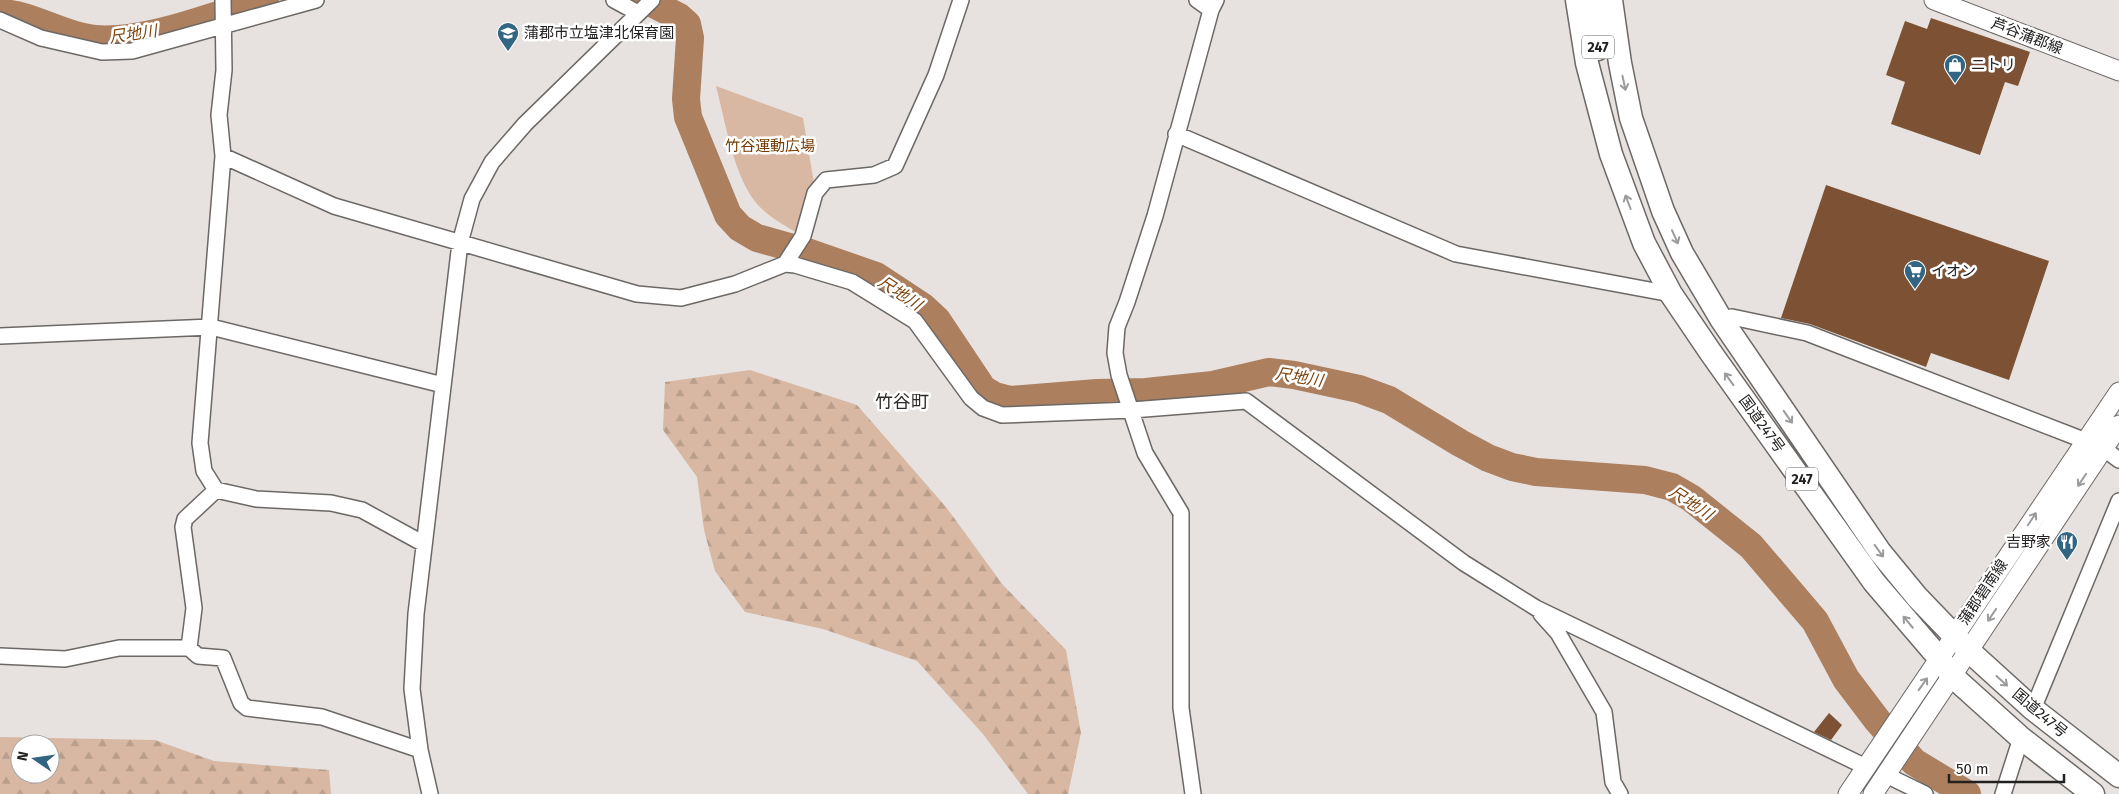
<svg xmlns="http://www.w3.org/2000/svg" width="2119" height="794" viewBox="0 0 2119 794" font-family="'Fira Sans','Noto Sans JP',sans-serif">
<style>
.forest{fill:url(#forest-firs);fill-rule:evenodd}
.green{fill:#d8b8a3}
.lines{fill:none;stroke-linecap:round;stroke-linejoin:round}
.river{stroke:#ac7f5f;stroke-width:28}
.building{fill:#7d5234}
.minor-casing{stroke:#6c6865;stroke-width:18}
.major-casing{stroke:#6c6865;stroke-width:21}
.highway-casing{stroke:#6c6865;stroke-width:25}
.minor{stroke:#fff;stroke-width:15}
.major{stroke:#fff;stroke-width:19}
.highway{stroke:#fff;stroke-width:22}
.oneway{stroke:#9c9b9b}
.labels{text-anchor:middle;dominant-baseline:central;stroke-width:5;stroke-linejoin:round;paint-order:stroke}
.shield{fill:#fff;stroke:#656463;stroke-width:1}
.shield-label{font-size:14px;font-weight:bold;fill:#232120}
.poi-label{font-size:15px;fill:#232120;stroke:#fff;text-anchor:start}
.street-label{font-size:15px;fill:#232120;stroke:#fff}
.park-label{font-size:15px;fill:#753b00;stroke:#fff}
.water-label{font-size:16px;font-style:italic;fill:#7e430d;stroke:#fff}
.quarter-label{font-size:18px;fill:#2e2a28;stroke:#fff}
</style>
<defs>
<pattern id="forest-firs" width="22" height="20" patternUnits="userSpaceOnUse" patternTransform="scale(1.25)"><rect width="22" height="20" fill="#d8b8a3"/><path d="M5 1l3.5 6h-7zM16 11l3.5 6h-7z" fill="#b99e8c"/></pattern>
</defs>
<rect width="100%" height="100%" fill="#e7e2df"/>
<path class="forest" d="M750 370 857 405 946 507 1003 585 1066 650 1081 733 1068 794H1028L983 734 917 661 823 629 745 612 715 571 704 530 697 477 663 430 665 382Z
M0 737 155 740 214 761 329 770 331 794H0ZM20 744H50V774H20Z"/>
<path class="green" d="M716 86 803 118 815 189 799 234C785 226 769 217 758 205 734 179 725 120 716 86Z"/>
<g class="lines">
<path class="river" d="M646 0 679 17 687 24 690 38 686 99 688 117 728 215 740 228 757 238 807 252 876 276 923 307 937 320 983 389 995 396 1010 400 1097 393 1146 392 1213 385 1269 372 1294 375 1359 389 1389 400 1460 443 1488 458 1512 467 1536 472 1645 480 1672 487 1691 498 1751 546 1815 621 1846 679 1877 720 1914 762 1967 794
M0 13C33 14 62 36 95 39 148 43 214 15 265 0"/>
</g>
<path class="building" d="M1931 18 2030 52 2018 86 2005 82 1980 155 1891 124 1905 82 1886 75 1905 21 1927 29Z
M1826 185 2049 261 2009 380 1931 353 1926 367 1810 324 1781 318Z
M1829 713 1842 725 1831 740 1814 732Z"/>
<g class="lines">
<g class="minor-casing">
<path id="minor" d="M223 0 224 70 219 115 223 156 200 443 204 471 216 490 256 499 331 503 362 510 424 544
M614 0 638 13
M1197 0 1211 10
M0 20 41 38 102 52 132 51 316 0
M1176 134 1456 254 1671 294
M223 156 334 206 637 294 681 298 735 284 785 264 795 265 852 282 915 321 971 398 983 408 1002 415 1132 410 1246 401 1464 563 1536 608 1866 767
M785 264 803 236 815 193 826 180 874 175 895 166 936 75 961 0
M1721 319 1732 317 1807 333 2086 441
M0 336 211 327 443 385
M2103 448 2119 460
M1541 614 1558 633 1604 712 1613 782 1620 794
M189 648 194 608 183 527 185 519 216 490
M0 656 65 659 119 648H189L198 656 223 658 241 703 247 708 322 717 420 750
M2033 709 2119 501
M1886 775 1925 794
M430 794 420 750 412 689 416 614 460 243 472 199 492 162 525 124 652 0
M1193 794 1181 708V513L1145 453 1119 375 1115 353 1117 327 1127 302 1155 216 1211 10 1216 0
M2003 794 2021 738"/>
</g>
<g class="major-casing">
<path id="major" d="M1934 0 2119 71
M1848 794 2119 392
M1873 794 2119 425"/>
</g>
<g class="highway-casing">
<path id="highway" d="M1577 0 1587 63 1611 154 1644 243 1671 294 1711 353 1874 582 1940 659 1952 676 2021 738 2093 794
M1594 0 1598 49
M1611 0 1620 63 1631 118 1663 211 1682 253 1721 319 1880 552 1917 597 1968 650 2033 709 2119 776"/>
</g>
<use href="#minor" class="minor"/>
<use href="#major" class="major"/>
<use href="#highway" class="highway"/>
</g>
<defs><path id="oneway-shaft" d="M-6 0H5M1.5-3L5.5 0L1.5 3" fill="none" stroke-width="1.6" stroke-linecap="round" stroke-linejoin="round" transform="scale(1.25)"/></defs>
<g class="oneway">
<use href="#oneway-shaft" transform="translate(1624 83) rotate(78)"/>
<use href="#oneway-shaft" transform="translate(1628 202) rotate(-111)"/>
<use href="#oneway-shaft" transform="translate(1675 237) rotate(66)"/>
<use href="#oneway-shaft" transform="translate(1729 379) rotate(-126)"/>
<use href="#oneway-shaft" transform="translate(1788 417) rotate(55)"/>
<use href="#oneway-shaft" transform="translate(2082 480) rotate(124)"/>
<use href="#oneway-shaft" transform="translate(2032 519) rotate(-56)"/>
<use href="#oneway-shaft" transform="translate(1879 551) rotate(54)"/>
<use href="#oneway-shaft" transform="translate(1992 615) rotate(124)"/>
<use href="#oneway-shaft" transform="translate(1908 622) rotate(-130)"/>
<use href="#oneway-shaft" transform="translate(2002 681) rotate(42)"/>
<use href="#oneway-shaft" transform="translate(1923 684) rotate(-55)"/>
</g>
<defs>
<g id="school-pin" transform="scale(1.125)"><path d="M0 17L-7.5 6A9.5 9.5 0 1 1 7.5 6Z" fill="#326582" stroke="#fff"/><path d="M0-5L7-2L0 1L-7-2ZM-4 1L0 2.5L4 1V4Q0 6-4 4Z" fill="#fff"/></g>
<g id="shop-pin" transform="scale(1.125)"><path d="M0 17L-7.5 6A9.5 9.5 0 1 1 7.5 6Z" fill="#326582" stroke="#fff"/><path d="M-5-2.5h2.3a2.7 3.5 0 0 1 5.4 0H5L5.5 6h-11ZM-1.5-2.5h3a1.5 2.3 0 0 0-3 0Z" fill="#fff"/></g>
<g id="supermarket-pin" transform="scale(1.125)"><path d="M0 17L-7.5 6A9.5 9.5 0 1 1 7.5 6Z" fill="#326582" stroke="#fff"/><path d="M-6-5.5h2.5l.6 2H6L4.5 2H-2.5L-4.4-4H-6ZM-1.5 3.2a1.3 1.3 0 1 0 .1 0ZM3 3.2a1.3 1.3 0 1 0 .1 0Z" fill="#fff"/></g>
<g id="restaurant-pin" transform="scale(1.125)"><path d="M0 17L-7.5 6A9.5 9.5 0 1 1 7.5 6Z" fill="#326582" stroke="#fff"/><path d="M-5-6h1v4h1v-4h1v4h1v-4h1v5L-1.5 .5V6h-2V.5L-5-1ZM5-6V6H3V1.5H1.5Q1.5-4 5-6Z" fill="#fff"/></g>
</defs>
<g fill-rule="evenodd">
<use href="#school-pin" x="508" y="33"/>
<use href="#shop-pin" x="1955" y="65"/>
<use href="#supermarket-pin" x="1915" y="271"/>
<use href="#restaurant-pin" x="2067" y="542"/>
</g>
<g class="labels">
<g class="shield">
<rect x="1582" y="35.5" width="32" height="23" rx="4"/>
<rect x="1786" y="467.5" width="32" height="23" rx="4"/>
</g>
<g class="shield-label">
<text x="1598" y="47">247</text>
<text x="1802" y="479">247</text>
</g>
<g class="poi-label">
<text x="524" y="33">蒲郡市立塩津北保育園</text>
<text x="1971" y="65">ニトリ</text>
<text x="1931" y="271">イオン</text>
<text x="2051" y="542" text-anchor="end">吉野家</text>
</g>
<g class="street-label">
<text transform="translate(2027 36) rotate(21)">芦谷蒲郡線</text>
<text transform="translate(1762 424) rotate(54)">国道247号</text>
<text transform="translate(1983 592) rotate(-56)">蒲郡碧南線</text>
<text transform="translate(2040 713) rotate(40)">国道247号</text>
</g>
<g class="park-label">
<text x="770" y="146">竹谷運動広場</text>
</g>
<g class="water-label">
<text transform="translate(133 34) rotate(-8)">尺地川</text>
<text transform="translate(900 293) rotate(33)">尺地川</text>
<text transform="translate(1299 377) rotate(9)">尺地川</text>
<text transform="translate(1691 503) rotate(33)">尺地川</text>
</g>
<g class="quarter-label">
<text x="902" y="402">竹谷町</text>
</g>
</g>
<g transform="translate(35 759) rotate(283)"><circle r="24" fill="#ffffff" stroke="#a7a6a6"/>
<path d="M0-4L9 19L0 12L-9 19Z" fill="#326582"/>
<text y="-8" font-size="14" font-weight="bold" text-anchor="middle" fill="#232120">N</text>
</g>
<path d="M1949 774v8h115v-8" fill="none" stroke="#232120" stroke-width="2.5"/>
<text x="1956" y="774" font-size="15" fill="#232120" stroke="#ffffff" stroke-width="4" paint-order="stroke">50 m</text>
</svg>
